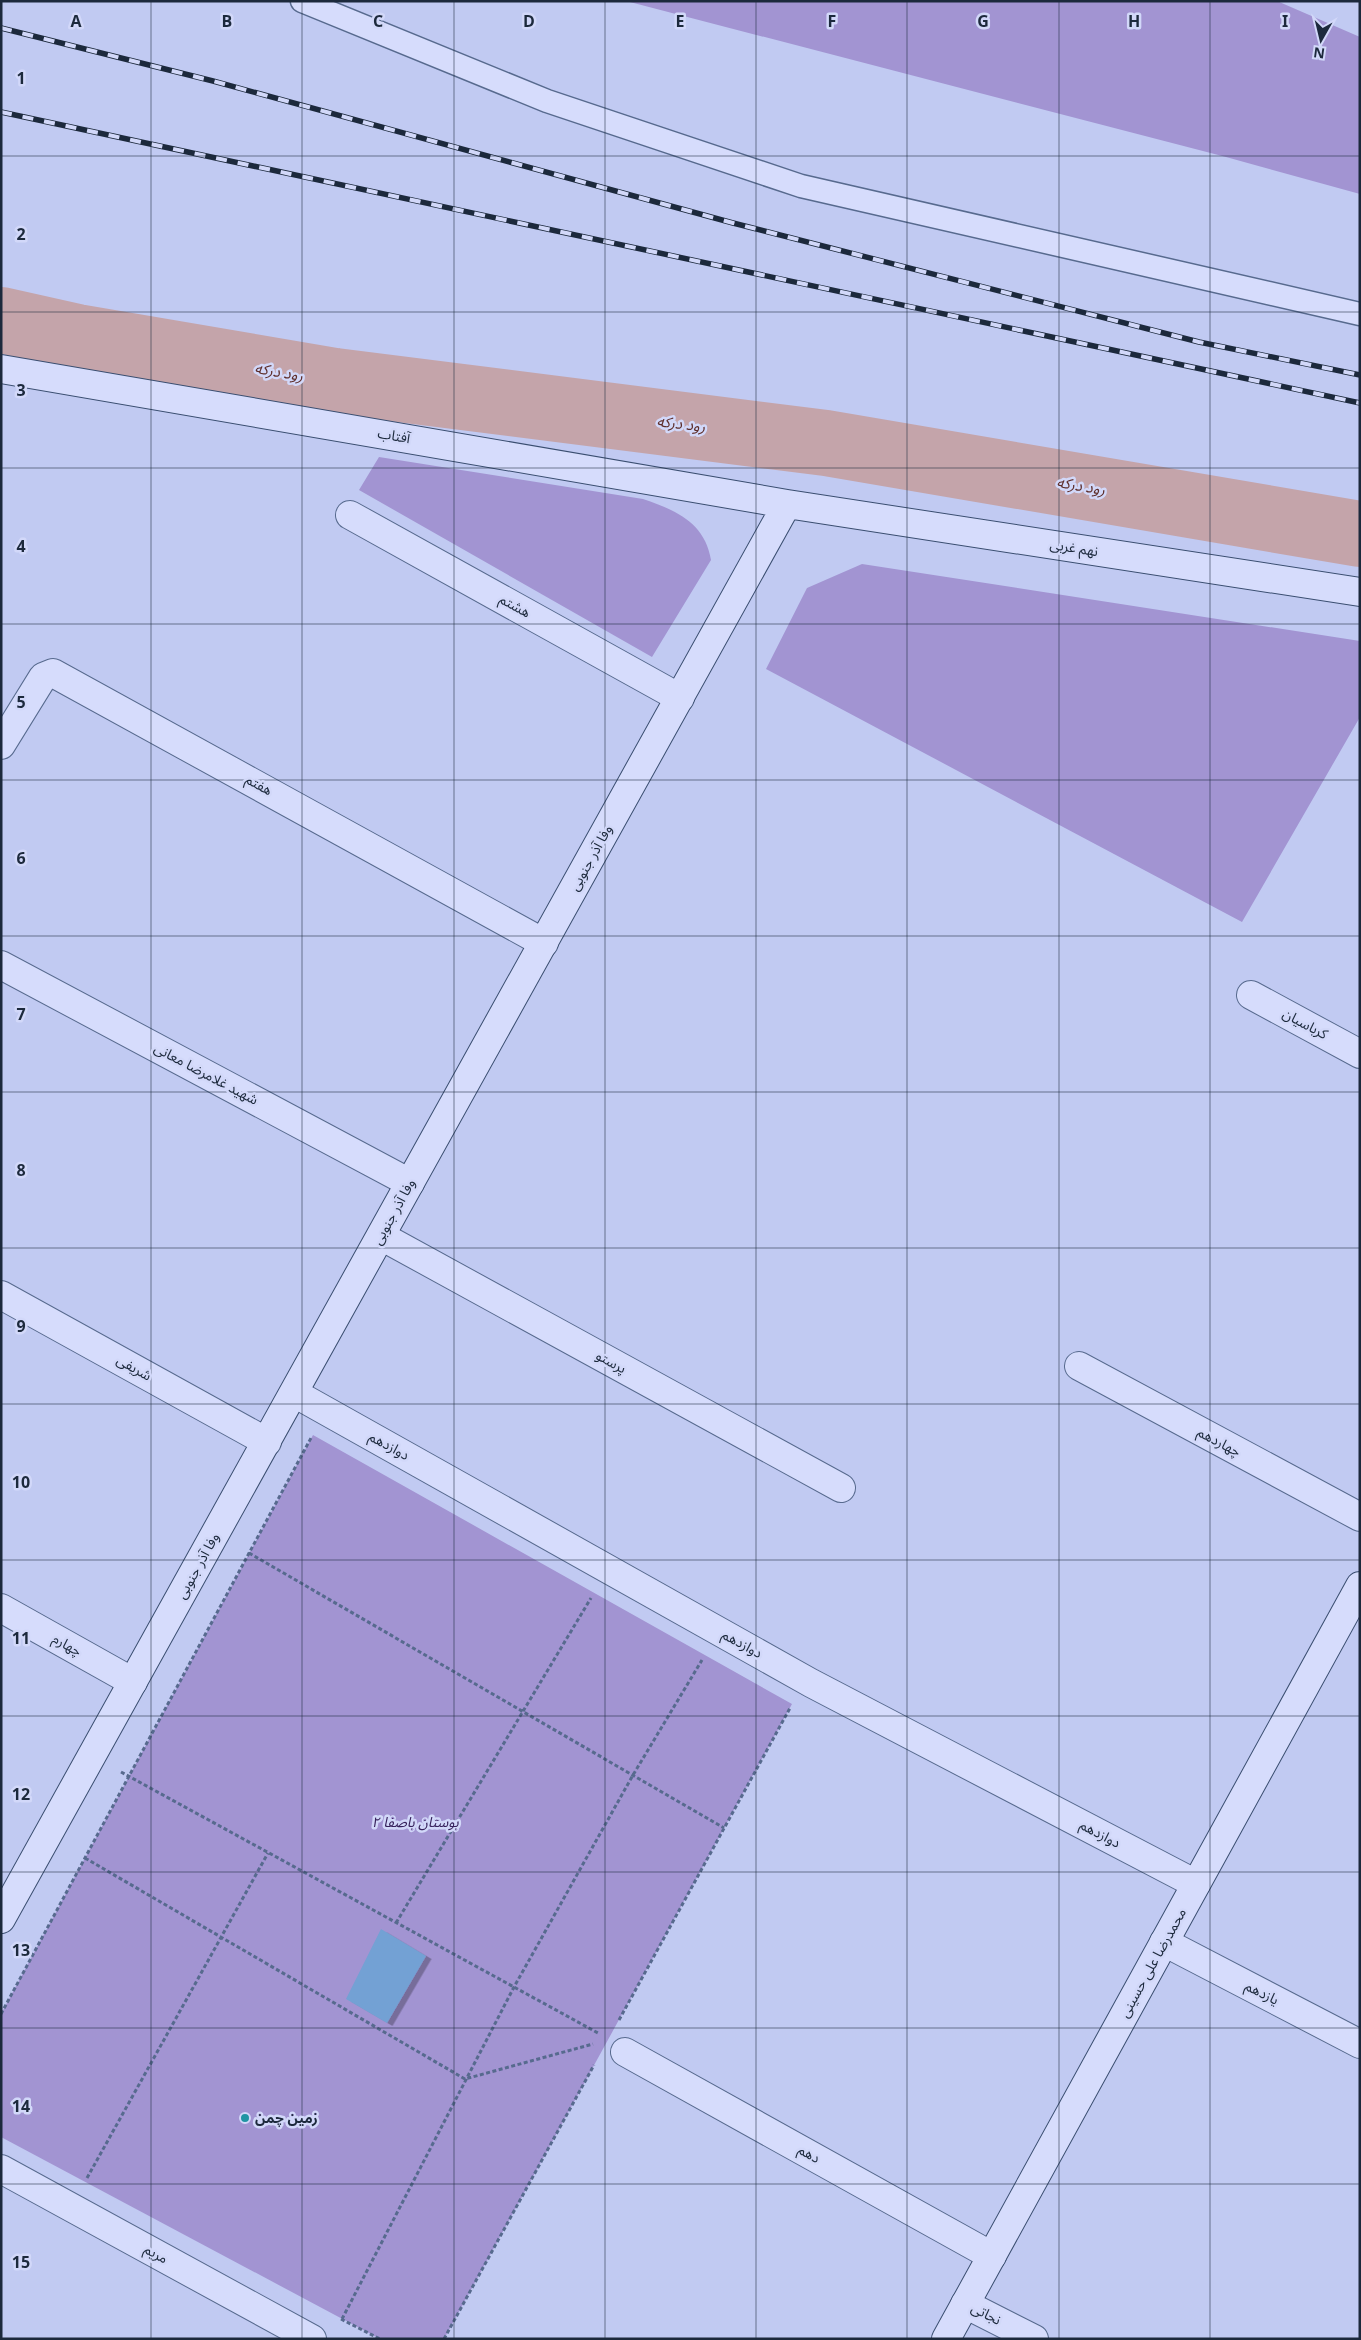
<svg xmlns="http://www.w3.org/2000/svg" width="1361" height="2340" viewBox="0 0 1361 2340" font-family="Georgia,'Noto Sans Arabic',serif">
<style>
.green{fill:#a294d2}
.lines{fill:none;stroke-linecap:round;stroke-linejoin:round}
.river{stroke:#c4a4aa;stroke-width:66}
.building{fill:#73a1d4;filter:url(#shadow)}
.lane-casing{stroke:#576a8e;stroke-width:25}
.street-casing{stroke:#576a8e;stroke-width:30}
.secondary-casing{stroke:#3a4e70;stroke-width:30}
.path{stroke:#576a8e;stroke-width:3;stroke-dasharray:4 2.5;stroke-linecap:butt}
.lane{stroke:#d6dcfc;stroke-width:22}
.street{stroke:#d6dcfc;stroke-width:28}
.secondary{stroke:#d6dcfc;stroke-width:28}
.rail-casing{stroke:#1c293c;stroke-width:5.5}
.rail{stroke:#d2d8f9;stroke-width:4;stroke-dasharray:11;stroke-linecap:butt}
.grid{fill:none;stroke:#1c293c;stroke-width:1;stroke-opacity:0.55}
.poi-dot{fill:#2095a3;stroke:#d2d8f9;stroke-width:2}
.labels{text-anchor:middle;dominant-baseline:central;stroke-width:5;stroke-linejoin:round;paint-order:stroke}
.street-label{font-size:14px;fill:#1c293c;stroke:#d2d8f9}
.park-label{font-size:14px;font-style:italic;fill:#36215b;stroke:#d2d8f9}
.poi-label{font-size:14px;font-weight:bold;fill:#1c293c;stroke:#d2d8f9;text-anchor:start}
.water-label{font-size:15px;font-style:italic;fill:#5d2d2a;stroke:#d2d8f9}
.grid-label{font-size:16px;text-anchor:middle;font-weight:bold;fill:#1c293c;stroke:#d2d8f9;stroke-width:5;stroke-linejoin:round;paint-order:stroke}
</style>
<defs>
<filter id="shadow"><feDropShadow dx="5.5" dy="3" stdDeviation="0" flood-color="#0004"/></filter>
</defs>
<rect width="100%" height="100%" fill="#c1caf2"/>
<path class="green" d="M626 1H1277L1360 37V194L1226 157Z
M379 457 643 499C676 510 705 523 711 560L652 657 359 490Z
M862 564 1360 641V717L1242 922 766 669 807 588Z
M313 1435 792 1704 444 2339H380L1 2137V2014Z"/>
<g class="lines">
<path class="river" d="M1 320 77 337 335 381 826 443 1360 534"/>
</g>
<path class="building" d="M381 1929 426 1956 387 2023 346 1999Z"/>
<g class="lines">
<g class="lane-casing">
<path id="lane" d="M302 1 547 101 801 186 1360 314"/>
</g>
<g class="street-casing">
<path id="street" d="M350 515 680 698
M1 745 43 677 53 673 544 943
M1 965 410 1183
M1251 995 1360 1054
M381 1236 841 1488
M1 1295 267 1442
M1079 1366 1360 1517
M294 1393 811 1683 1196 1884
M1 1608 133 1682
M1164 1942 1360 2044
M625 2052 992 2256
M1 2169 312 2339
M965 2304 1034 2339"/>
</g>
<g class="secondary-casing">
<path id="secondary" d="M1 369 787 504 1360 592
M1 1919 787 504
M946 2339 1360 1586"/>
</g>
<path class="path" d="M249 1553 724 1828
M121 1772 598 2033
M85 1858 465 2079 593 2044
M396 1923 591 1598
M1 2014 311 1438
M619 2020 790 1708
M87 2178 268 1853
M341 2319 380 2339
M342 2319 514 1987 633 1775 702 1660
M444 2339 594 2065"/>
<use href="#lane" class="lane"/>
<use href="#street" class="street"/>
<use href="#secondary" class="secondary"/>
<g class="rail-casing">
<path id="rail" d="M1 28 213 81 733 223 1199 342 1360 375
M1 112 1360 403"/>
</g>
<use href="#rail" class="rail"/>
</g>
<path class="grid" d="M151 1V2339M302 1V2339M454 1V2339M605 1V2339M756 1V2339M907 1V2339M1059 1V2339M1210 1V2339M1 156H1360M1 312H1360M1 468H1360M1 624H1360M1 780H1360M1 936H1360M1 1092H1360M1 1248H1360M1 1404H1360M1 1560H1360M1 1716H1360M1 1872H1360M1 2028H1360M1 2184H1360"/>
<circle class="poi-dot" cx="245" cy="2118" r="5"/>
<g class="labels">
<g class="street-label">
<text transform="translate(394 436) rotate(10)">آفتاب</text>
<text transform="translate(1074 548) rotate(9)">نهم غربی</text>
<text transform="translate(515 606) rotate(29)">هشتم</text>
<text transform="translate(259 785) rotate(29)">هفتم</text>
<text transform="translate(591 858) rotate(-61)">وفا آذر جنوبی</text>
<text transform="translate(1305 1024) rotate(28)">کرباسیان</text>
<text transform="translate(206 1074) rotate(28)">شهید غلامرضا معانی</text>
<text transform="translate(394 1212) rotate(-61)">وفا آذر جنوبی</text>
<text transform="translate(611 1362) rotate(29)">پرستو</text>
<text transform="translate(134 1368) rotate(29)">شریفی</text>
<text transform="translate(1219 1442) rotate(28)">چهاردهم</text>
<text transform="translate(389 1446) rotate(29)">دوازدهم</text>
<text transform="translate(198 1566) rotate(-61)">وفا آذر جنوبی</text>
<text transform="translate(742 1644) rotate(29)">دوازدهم</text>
<text transform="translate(67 1645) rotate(29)">چهارم</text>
<text transform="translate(1100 1834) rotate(28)">دوازدهم</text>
<text transform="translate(1153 1963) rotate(-61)">محمدرضا علی حسینی</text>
<text transform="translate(1262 1993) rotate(27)">یازدهم</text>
<text transform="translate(809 2154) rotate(29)">دهم</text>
<text transform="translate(156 2254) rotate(29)">مریم</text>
<text transform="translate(986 2314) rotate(27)">نجاتی</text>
</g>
<g class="park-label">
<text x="415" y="1822">بوستان باصفا ۲</text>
</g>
<g class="poi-label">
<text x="255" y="2118">زمین چمن</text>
</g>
<g class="water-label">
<text transform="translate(279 372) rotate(10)">رود درکه</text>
<text transform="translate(681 424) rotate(7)">رود درکه</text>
<text transform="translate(1081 486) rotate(10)">رود درکه</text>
</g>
</g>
<g class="grid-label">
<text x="76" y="27">A</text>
<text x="227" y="27">B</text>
<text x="378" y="27">C</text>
<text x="529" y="27">D</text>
<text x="680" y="27">E</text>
<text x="832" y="27">F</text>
<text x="983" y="27">G</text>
<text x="1134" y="27">H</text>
<text x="1285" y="27">I</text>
<text x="21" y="84">1</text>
<text x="21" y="240">2</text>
<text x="21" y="396">3</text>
<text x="21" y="552">4</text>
<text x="21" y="708">5</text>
<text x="21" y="864">6</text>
<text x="21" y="1020">7</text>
<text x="21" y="1176">8</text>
<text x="21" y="1332">9</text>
<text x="21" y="1488">10</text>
<text x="21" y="1644">11</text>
<text x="21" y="1800">12</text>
<text x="21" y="1956">13</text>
<text x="21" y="2112">14</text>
<text x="21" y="2268">15</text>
</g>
<rect width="1361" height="2340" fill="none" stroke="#1c293c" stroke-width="5"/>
<g transform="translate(1321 40) rotate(188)" stroke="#d2d8f9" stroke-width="4" paint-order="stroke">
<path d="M0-4L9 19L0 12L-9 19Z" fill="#1c293c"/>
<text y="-8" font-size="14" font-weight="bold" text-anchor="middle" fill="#1c293c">N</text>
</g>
</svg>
